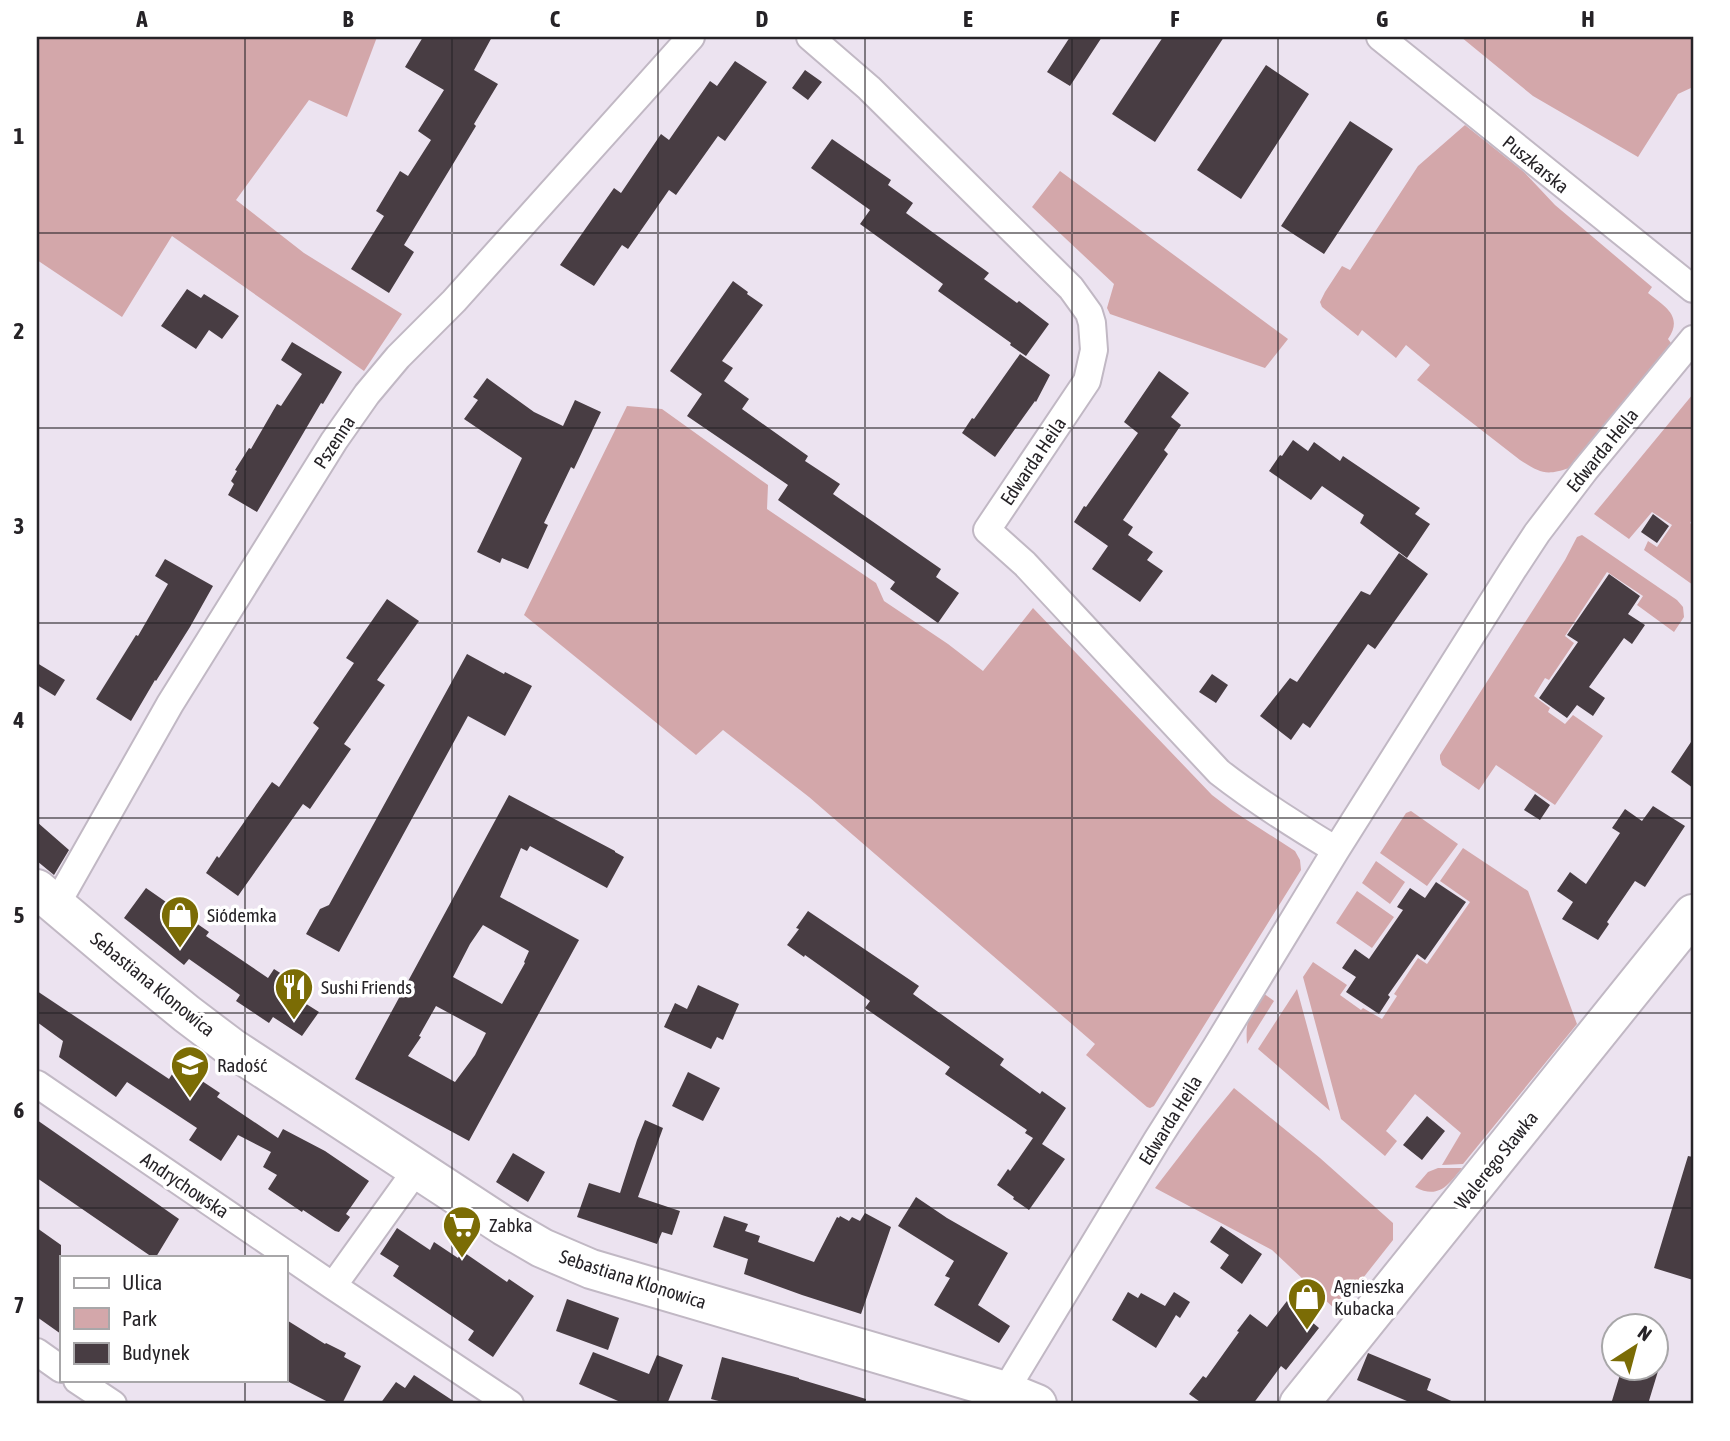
<svg xmlns="http://www.w3.org/2000/svg" width="1730" height="1441" viewBox="0 0 1730 1441" font-family="'Asap Condensed',sans-serif">
<style>
.green{fill:#d3a7aa}
.building{fill:#483d43;fill-rule:evenodd}
.lines{fill:none;stroke-linecap:round;stroke-linejoin:round}
.street-casing{stroke:#c1b8c4;stroke-width:30}
.secondary-casing{stroke:#c1b8c4;stroke-width:42}
.street{stroke:#fff;stroke-width:26}
.secondary{stroke:#fff;stroke-width:38}
.grid{fill:none;stroke:#262327;stroke-width:2;stroke-opacity:0.55}
.labels{text-anchor:middle;dominant-baseline:central;stroke-width:7;stroke-linejoin:round;paint-order:stroke}
.street-label{font-size:19px;fill:#262327;stroke:#fff}
.poi-label{font-size:19px;fill:#262327;stroke:#fff;text-anchor:start}
.neatline{fill:none;stroke:#262327;stroke-width:2.5}
.grid-label{font-size:23px;text-anchor:middle;font-weight:bold;fill:#262327}
</style>
<rect width="100%" height="100%" fill="#ece3f0"/>
<path class="green" d="M37 37H377L347 117 309 100 236 200 304 253 402 314 364 371 172 236 122 317 37 260Z
M1461 37H1693V87L1678 94 1638 157 1533 96Z
M1465 125 1524 172 1555 205 1652 287 1648 293C1664 306 1684 316 1668 339L1671 343 1569 468C1546 476 1540 473 1520 460L1417 380 1430 365 1406 345 1396 358 1362 330 1358 336 1322 307 1320 302 1325 292 1342 266 1350 270 1418 166Z
M1060 171 1288 339 1265 368 1110 314 1107 308 1114 284 1032 207Z
M1693 394V518L1690 523 1693 525V585L1644 550 1648 541 1657 547 1672 525 1652 512 1629 539 1594 514Z
M627 406 662 409 768 485 767 509 876 583 884 601 948 644 983 671 1033 608 1212 795 1233 811 1295 851 1300 860 1301 870 1154 1106 1150 1108 1147 1107 1086 1055 1095 1044 809 797 723 730 696 755 524 615Z
M1582 535 1677 600 1683 607 1684 617 1674 632 1637 605 1643 596 1607 572 1565 636 1574 643 1549 680 1545 678 1534 696 1550 708 1548 712 1565 724 1573 715 1603 736 1555 805 1496 765 1479 790 1442 765 1440 759V755L1565 560 1577 537Z
M1411 811 1458 844 1427 886 1380 853 1406 813Z
M1463 848 1528 891 1577 1024 1463 1164 1442 1165 1461 1133 1415 1094 1386 1131 1397 1141 1385 1156 1341 1119 1303 977 1313 962 1347 985 1340 995 1361 1010 1363 1008 1382 1019 1397 996 1394 994 1418 958 1427 964 1470 902 1440 881Z
M1376 861 1405 882 1390 904 1362 883Z
M1357 891 1394 917 1372 948 1336 923Z
M1297 989 1330 1111 1258 1049Z
M1263 993 1274 1001 1247 1044C1245 1018 1250 1015 1263 993Z
M1234 1088 1320 1158 1393 1223V1240L1337 1311 1272 1250 1155 1188 1202 1127Z
M1438 1168H1462C1449 1184 1439 1200 1415 1187L1428 1172Z"/>
<path class="building" d="M423 37H492L474 70 498 84 474 124 476 126 404 245 414 252 389 293 351 269 384 216 376 211 400 171 408 176 431 140 418 131 444 90 405 67Z
M1070 37H1102L1070 86 1047 72Z
M1163 37H1224L1155 142 1112 114Z
M735 61 767 82 725 141 718 136 676 195 669 190 628 249 622 245 594 286 560 265 614 188 621 193 661 134 669 140 710 81 717 86Z
M1266 65 1309 94 1241 199 1197 170Z
M805 70 822 82 808 100 792 88Z
M1350 121 1393 149 1324 254 1281 226Z
M832 139 891 180 888 185 913 203 906 213 989 273 984 279 1017 303 1019 301 1049 324 1026 356 1010 345 1011 343 938 291 943 284 860 224 870 210 811 168Z
M733 281 748 292 747 294 763 305 722 361 733 368 724 381 749 399 742 409 808 456 805 461 840 484 833 494 941 569 936 577 959 593 938 623 890 589 895 582 778 500 788 485 687 416 702 394 670 371Z
M187 289 201 298 204 294 239 316 222 339 209 330 196 349 161 326Z
M292 342 342 372 323 404 321 403 257 512 228 495 234 484 231 481 237 471 235 470 249 448 251 449 277 404 281 406 302 374 281 360Z
M1020 354 1050 375 1036 402 1035 401 995 457 962 433 972 418 974 419Z
M1159 371 1189 393 1171 417 1181 425 1164 450 1168 454 1123 520 1133 527 1128 535 1153 552 1147 560 1163 571 1140 602 1092 569 1108 546 1074 522 1084 506 1086 507 1138 433 1124 422Z
M487 378 534 412 563 426 575 400 601 412 574 469 571 467 544 523 548 525 528 569 502 558 500 563 477 552 522 458 464 419 478 400 473 397Z
M1293 440 1308 451 1314 442 1340 461 1343 456 1420 508 1415 514 1430 524 1407 558 1360 523 1364 515 1322 486 1311 500 1269 471 1280 455 1282 456Z
M1653 514 1669 526 1657 543 1641 532Z
M1399 553 1428 574 1375 649 1368 644 1310 728 1303 723 1291 740 1260 716 1290 678 1297 682 1361 591 1370 595Z
M165 559 213 586 190 627 156 681 155 680 131 721 96 699 136 635 138 636 168 584 155 576Z
M1609 574 1640 596 1628 614 1645 625 1632 644 1624 638 1589 687 1605 698 1593 716 1577 705 1567 718 1539 698 1578 642 1567 635Z
M387 599 419 621 377 680 385 685 344 744 351 749 310 809 303 804 238 896 206 873 217 856 219 858 272 782 279 787 319 728 313 723 354 663 346 658Z
M467 654 504 674 505 672 532 686 505 736 468 716 339 952 306 934 320 909 329 905Z
M37 663 65 680 55 696 37 685Z
M1212 674 1228 685 1216 703 1199 692Z
M1693 739V788L1671 772Z
M1535 794 1550 805 1540 820 1524 810Z
M509 795 615 851V852L624 857 607 888 530 846 527 851 521 848 500 897 579 940 469 1141 355 1079ZM483 925 529 951 524 962 525 963 502 1004 453 977 470 944ZM436 1006 486 1033 475 1055 455 1082 408 1056 421 1037 419 1036Z
M1653 806 1685 826 1645 887 1635 881 1607 922 1609 924 1598 940 1562 919 1573 902 1557 891 1570 872 1586 884 1620 833 1612 828 1625 809 1642 821Z
M37 822 69 850 54 875 37 861Z
M1436 882 1466 902 1425 960 1417 954 1388 995 1390 997 1379 1014 1346 992 1356 977 1342 968 1355 949 1369 959 1403 910 1397 907 1410 888 1425 898Z
M146 888 209 932 206 936 268 978 274 969 296 983 289 993 319 1012 302 1036 273 1017 269 1023 236 1001 240 995 189 959 184 965 124 918Z
M808 911 919 986 913 994 1004 1059 1000 1065 1040 1094 1042 1091 1066 1108 1042 1144 1065 1159 1029 1210 1013 1199 1014 1197 997 1185 1008 1169 1010 1171 1033 1138 1025 1133 1027 1130 945 1074 950 1067 865 1008 870 1001 805 955 804 957 787 945 799 929 796 928Z
M698 985 739 1004 723 1040 717 1037 711 1049 664 1027 675 1003 687 1009Z
M37 991 169 1079 178 1065 220 1093 217 1097 278 1138 283 1129 325 1151 369 1181 346 1214 350 1217 339 1232 335 1231 303 1210 302 1212 268 1189 277 1175 263 1167 271 1152 238 1135 221 1161 189 1140 197 1128 127 1082 116 1097 59 1057 63 1041 37 1022Z
M688 1072 720 1088 703 1121 672 1106Z
M1427 1116 1445 1131 1422 1160 1403 1145Z
M37 1120 179 1219 156 1257H152L37 1178Z
M645 1120 663 1128 638 1197 680 1211 672 1235 662 1232 657 1244 577 1217 589 1183 620 1193 637 1140Z
M513 1153 545 1172 528 1202 496 1182Z
M1688 1156 1693 1157V1280L1654 1268Z
M916 1197 947 1218 1008 1253 978 1305 1010 1326 999 1343 934 1305 950 1278 945 1276 954 1261 898 1226Z
M865 1213 891 1227 861 1314 802 1295 744 1274 748 1259 713 1247 724 1216 748 1224 745 1231 760 1236 758 1242 814 1262 837 1217 839 1218 840 1216 849 1221 852 1217 860 1221Z
M1221 1226 1262 1254 1242 1284 1220 1268 1229 1255 1210 1242Z
M37 1228 61 1245V1334L37 1317Z
M397 1228 430 1250 434 1242 458 1258 462 1251 507 1282 509 1279 534 1296 493 1357 468 1340 474 1331 393 1276 399 1266 380 1254Z
M1128 1292 1138 1298 1141 1293 1165 1306 1174 1292 1190 1302 1180 1318 1176 1315 1156 1348 1112 1320Z
M567 1299 619 1318 608 1350 556 1331Z
M1287 1301 1319 1328 1286 1370 1281 1366 1253 1404H1203L1189 1394 1203 1376 1206 1378 1239 1332 1237 1331 1250 1314 1267 1327Z
M285 1319 325 1344 326 1343 346 1353 344 1357 361 1366 342 1404H332L285 1380Z
M593 1352 649 1374 657 1355 683 1365 667 1404H625L579 1384Z
M1368 1353 1431 1379 1427 1390 1458 1404H1414L1357 1380Z
M722 1357 799 1378V1379L866 1399 865 1404H730L711 1399Z
M1622 1368H1659L1648 1404H1611Z
M414 1375 458 1404H380L396 1382 405 1388Z"/>
<g class="lines">
<g class="street-casing">
<path id="street" d="M810 37 869 88 1071 288 1089 313 1092 323 1094 350 1087 381 987 530 1025 564 1219 772C1256 801 1296 826 1336 850
M1380 37 1693 289
M55 904 64 891 170 704 334 441 367 394 398 357 454 301 691 37
M37 1084 333 1286 510 1404
M333 1286 417 1169
M37 1352 61 1369
M77 1380 113 1404
M1005 1391 1157 1140 1216 1047 1336 850 1512 571 1537 533 1585 470 1693 339"/>
</g>
<g class="secondary-casing">
<path id="secondary" d="M37 889 127 965 187 1014 232 1048 504 1226 542 1248 591 1269 1005 1391 1037 1404
M1299 1404 1693 914"/>
</g>
<use href="#street" class="street"/>
<use href="#secondary" class="secondary"/>
</g>
<path class="grid" d="M245 37V1257M452 37V1404M658 37V1404M865 37V1404M1072 37V1404M1278 37V1404M1485 37V1404M37 233H1693M37 428H1693M37 623H1693M37 818H1693M37 1013H1693M37 1208H1693M245 1380V1404"/>
<defs>
<g id="shop-pin" transform="scale(2.0125)"><path d="M0 17L-7.5 6A9.5 9.5 0 1 1 7.5 6Z" fill="#7b6c05" stroke="#fff"/><path d="M-5-2.5h2.3a2.7 3.5 0 0 1 5.4 0H5L5.5 6h-11ZM-1.5-2.5h3a1.5 2.3 0 0 0-3 0Z" fill="#fff"/></g>
<g id="restaurant-pin" transform="scale(2.0125)"><path d="M0 17L-7.5 6A9.5 9.5 0 1 1 7.5 6Z" fill="#7b6c05" stroke="#fff"/><path d="M-5-6h1v4h1v-4h1v4h1v-4h1v5L-1.5 .5V6h-2V.5L-5-1ZM5-6V6H3V1.5H1.5Q1.5-4 5-6Z" fill="#fff"/></g>
<g id="school-pin" transform="scale(2.0125)"><path d="M0 17L-7.5 6A9.5 9.5 0 1 1 7.5 6Z" fill="#7b6c05" stroke="#fff"/><path d="M0-5L7-2L0 1L-7-2ZM-4 1L0 2.5L4 1V4Q0 6-4 4Z" fill="#fff"/></g>
<g id="supermarket-pin" transform="scale(2.0125)"><path d="M0 17L-7.5 6A9.5 9.5 0 1 1 7.5 6Z" fill="#7b6c05" stroke="#fff"/><path d="M-6-5.5h2.5l.6 2H6L4.5 2H-2.5L-4.4-4H-6ZM-1.5 3.2a1.3 1.3 0 1 0 .1 0ZM3 3.2a1.3 1.3 0 1 0 .1 0Z" fill="#fff"/></g>
</defs>
<g fill-rule="evenodd">
<use href="#shop-pin" x="180" y="915"/>
<use href="#restaurant-pin" x="294" y="987"/>
<use href="#school-pin" x="190" y="1065"/>
<use href="#supermarket-pin" x="462" y="1225"/>
<use href="#shop-pin" x="1307" y="1297"/>
</g>
<g class="labels">
<g class="street-label">
<text transform="translate(1536 164) rotate(39)">Puszkarska</text>
<text transform="translate(334 442) rotate(-57)">Pszenna</text>
<text transform="translate(1602 450) rotate(-51)">Edwarda Heila</text>
<text transform="translate(1033 461) rotate(-56)">Edwarda Heila</text>
<text transform="translate(153 984) rotate(39)">Sebastiana Klonowica</text>
<text transform="translate(1170 1120) rotate(-58)">Edwarda Heila</text>
<text transform="translate(1496 1160) rotate(-51)">Walerego Sławka</text>
<text transform="translate(185 1185) rotate(34)">Andrychowska</text>
<text transform="translate(633 1279) rotate(18)">Sebastiana Klonowica</text>
</g>
<g class="poi-label">
<text x="207" y="915">Siódemka</text>
<text x="321" y="987">Sushi Friends</text>
<text x="217" y="1065">Radość</text>
<text x="489" y="1225">Zabka</text>
<text x="1334" y="1286">Agnieszka<tspan x="1334" dy="22">Kubacka</tspan></text>
</g>
</g>
<rect width="1730" height="1441" fill="none" stroke="#ffffff" stroke-width="77"/>
<rect x="60" y="1256" width="228" height="126" fill="#ffffff" stroke="#a8a7a9" stroke-width="2"/>
<rect x="74" y="1278" width="35" height="10" fill="#ffffff" stroke="#a8a7a9" stroke-width="2"/>
<text x="122" y="1290" font-size="21" fill="#262327">Ulica</text>
<rect x="74" y="1308" width="35" height="21" fill="#d3a7aa" stroke="#a8a7a9" stroke-width="2"/>
<text x="122" y="1326" font-size="21" fill="#262327">Park</text>
<rect x="74" y="1343" width="35" height="21" fill="#483d43" stroke="#a8a7a9" stroke-width="2"/>
<text x="122" y="1360" font-size="21" fill="#262327">Budynek</text>
<g transform="translate(1635 1347) rotate(36)"><circle r="33" fill="#ffffff" stroke="#a8a7a9" stroke-width="2"/>
<path d="M0-5L12 26L0 18L-12 26Z" fill="#7b6c05"/>
<text y="-10" font-size="19" font-weight="bold" text-anchor="middle" fill="#262327">N</text>
</g>
<rect x="38" y="38" width="1654" height="1364" class="neatline"/>
<g class="grid-label">
<text x="142" y="27">A</text>
<text x="348" y="27">B</text>
<text x="555" y="27">C</text>
<text x="762" y="27">D</text>
<text x="968" y="27">E</text>
<text x="1175" y="27">F</text>
<text x="1382" y="27">G</text>
<text x="1588" y="27">H</text>
<text x="19" y="144">1</text>
<text x="19" y="339">2</text>
<text x="19" y="534">3</text>
<text x="19" y="728">4</text>
<text x="19" y="923">5</text>
<text x="19" y="1118">6</text>
<text x="19" y="1313">7</text>
</g>
</svg>
